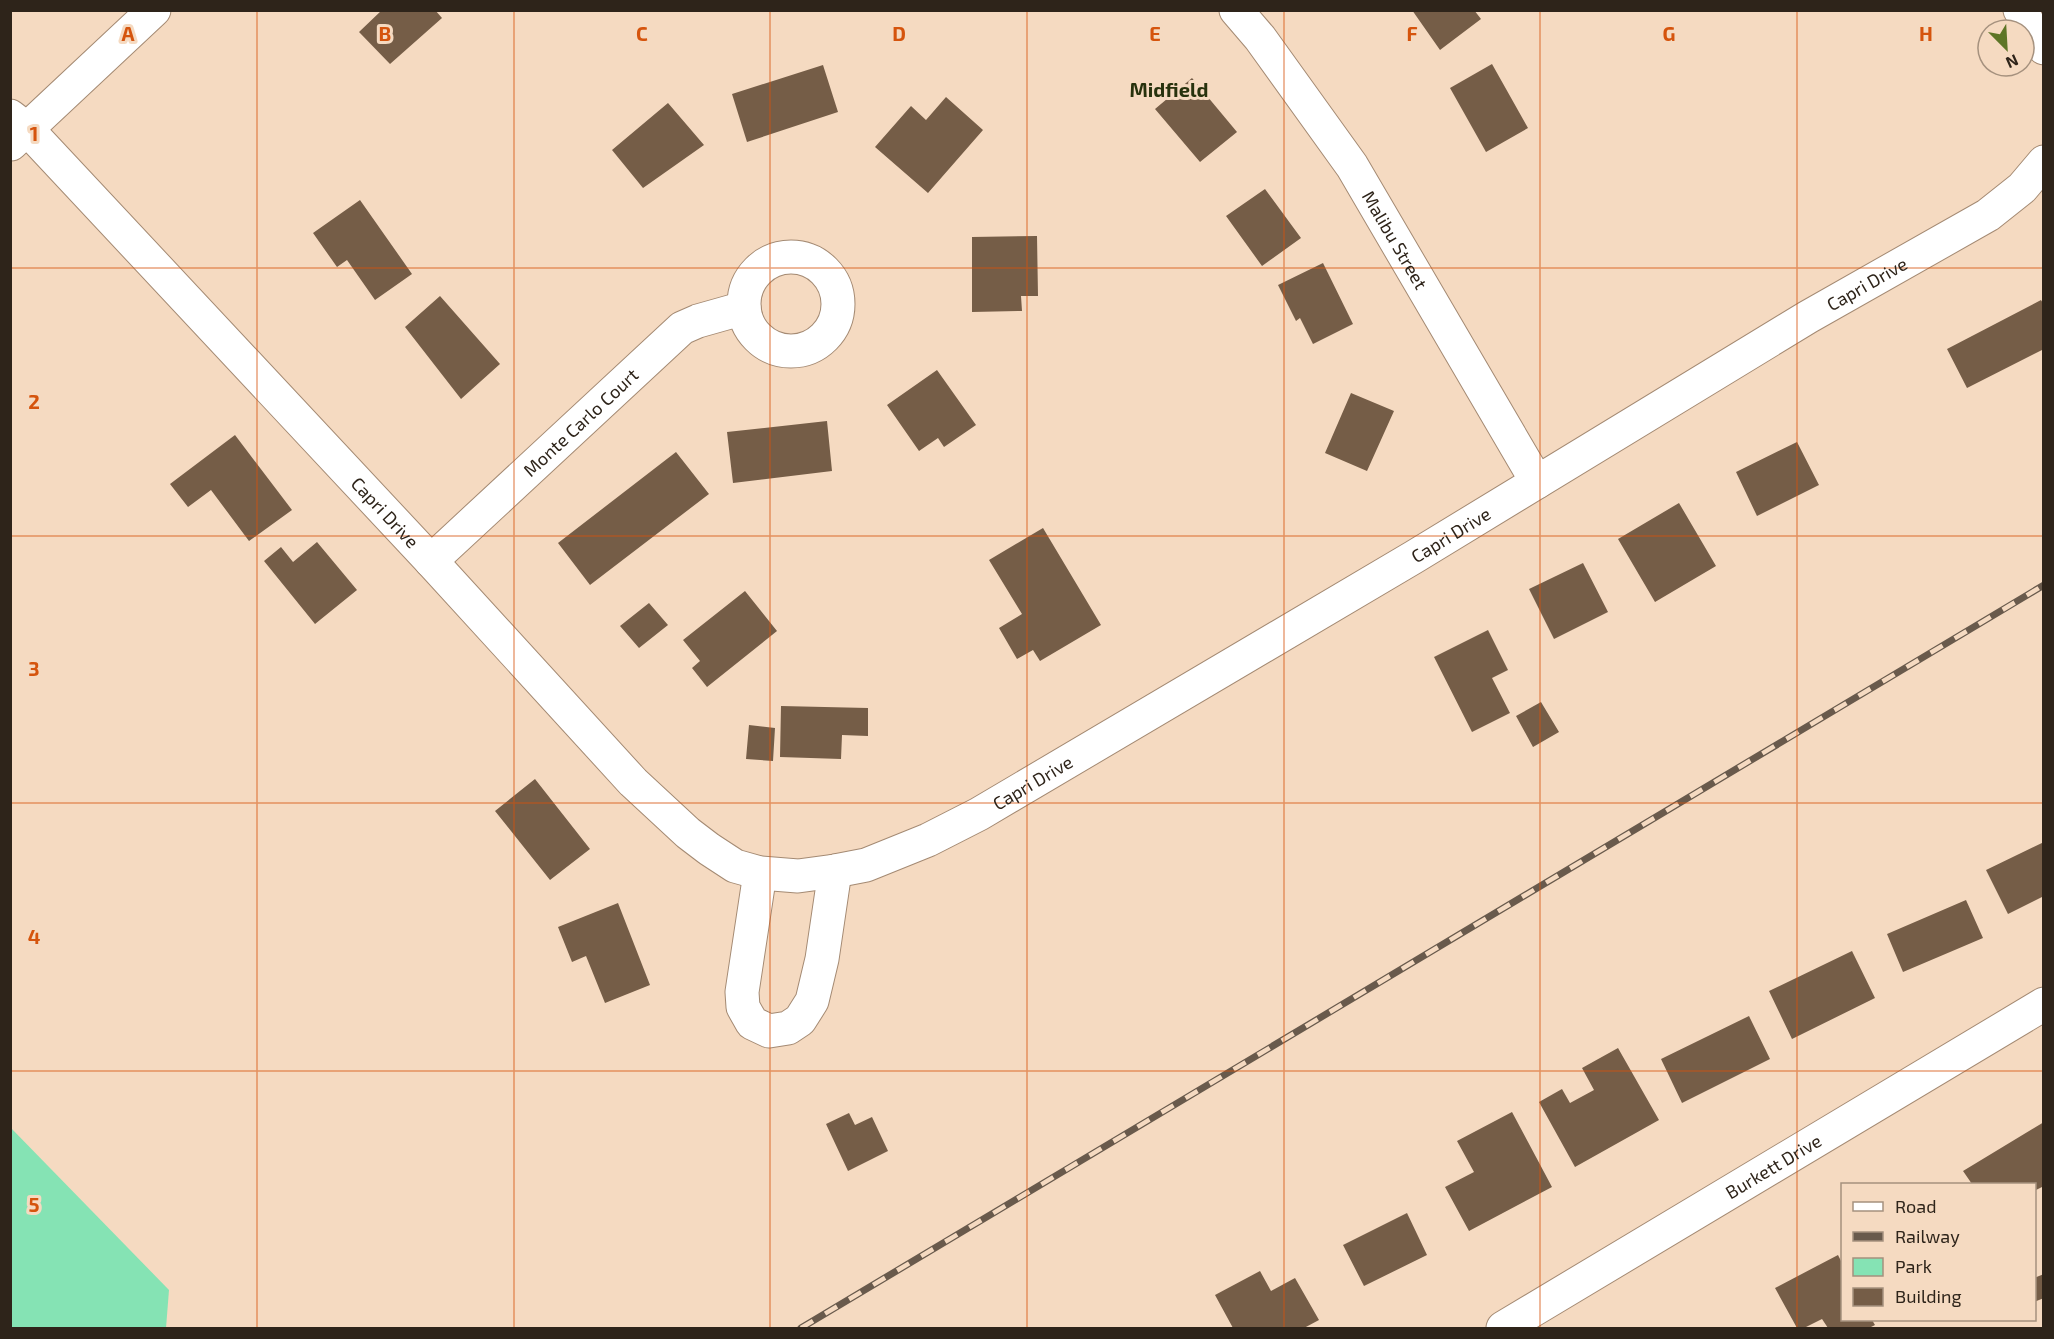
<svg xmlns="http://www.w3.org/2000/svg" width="2054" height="1339" viewBox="0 0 2054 1339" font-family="'Exo 2',sans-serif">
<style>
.green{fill:#85e3b4}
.building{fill:#755d47}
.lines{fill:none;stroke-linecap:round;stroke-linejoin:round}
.minor-casing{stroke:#a48a73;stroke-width:35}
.minor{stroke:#fff;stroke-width:33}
.rail-casing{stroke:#695a4c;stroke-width:7}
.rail{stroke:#f5dac1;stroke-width:4.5;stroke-dasharray:14;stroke-linecap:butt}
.grid{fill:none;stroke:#d5540d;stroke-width:1.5;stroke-opacity:0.55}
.labels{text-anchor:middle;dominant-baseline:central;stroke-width:6;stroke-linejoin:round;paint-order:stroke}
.street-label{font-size:18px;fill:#2e241a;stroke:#f5dac1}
.neighbourhood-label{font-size:20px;font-weight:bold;fill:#27320d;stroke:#f5dac1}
.grid-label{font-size:20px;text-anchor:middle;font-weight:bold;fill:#d5540d;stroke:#f5dac1;stroke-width:6;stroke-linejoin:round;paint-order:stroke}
</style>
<rect width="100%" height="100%" fill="#f5dac1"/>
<path class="green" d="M10 1127 169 1290 166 1328H11Z"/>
<path class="building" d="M382 10H435L442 18 390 64 359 32Z
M1412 10H1474L1481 19 1440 50Z
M1492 64 1528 128 1486 152 1450 88Z
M823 65 838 112 747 142 732 94Z
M1192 78 1237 132 1200 162 1155 109Z
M946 97 983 130 928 193 875 147 911 106 926 120Z
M668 103 704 145 643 188 612 150Z
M1265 189 1301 238 1262 266 1226 216Z
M360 200 412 274 375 300 347 260 337 267 313 233Z
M1037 236 1038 296H1021L1022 311 972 312V237Z
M1323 263 1353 324 1313 344 1300 318 1296 321 1278 285Z
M440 296 500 364 461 399 405 327Z
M2041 300 2044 305V349L1967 388 1947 349Z
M937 370 976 425 944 447 938 438 919 451 887 405Z
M1351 393 1394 411 1367 471 1325 453Z
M827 421 832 471 733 483 727 432Z
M235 435 292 510 249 541 211 490 188 507 170 484Z
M1797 442 1819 485 1757 516 1736 472Z
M676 452 709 494 590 585 558 543Z
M1679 503 1716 566 1655 602 1618 539Z
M1043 528 1101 625 1040 661 1033 650 1017 659 999 628 1022 614 989 560Z
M317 542 357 590 315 624 264 561 281 547 293 562Z
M1583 563 1608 612 1554 639 1529 589Z
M745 591 777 631 707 687 692 668 700 661 683 640Z
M649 603 668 625 639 648 620 626Z
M1488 630 1508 670 1492 678 1510 713 1472 732 1434 657Z
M1541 702 1559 732 1533 747 1516 716Z
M781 706 868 708V736L842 735 841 759 780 757Z
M749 725 775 728 773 761 746 759Z
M535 779 590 849 550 880 495 811Z
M2044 842V896L2008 914 1986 870Z
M1966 900 1983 938 1903 972 1887 934Z
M618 903 650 985 605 1003 586 956 572 962 558 927Z
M1852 951 1875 998 1792 1039 1769 991Z
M1749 1016 1770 1059 1682 1103 1661 1059Z
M1618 1048 1659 1120 1575 1167 1539 1102 1562 1089 1570 1103 1594 1090 1582 1068Z
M1512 1112 1552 1187 1469 1231 1445 1187 1474 1172 1457 1141Z
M849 1113 855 1125 872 1117 888 1151 848 1171 826 1124Z
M2044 1122V1186L2034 1191V1184H1972L1963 1171Z
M1407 1213 1427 1255 1364 1286 1343 1245Z
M1838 1255 1842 1263V1320H1872L1875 1325 1869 1328H1828L1822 1319 1804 1328H1797L1775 1288Z
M1260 1271 1271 1291 1295 1278 1319 1320 1304 1328H1233L1215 1295Z
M2044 1274V1298L2034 1302V1278Z"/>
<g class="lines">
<g class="minor-casing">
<g id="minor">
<path id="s1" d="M1236 10 1260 38 1352 166 1537 482"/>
<path d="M2020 10 2044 48"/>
<path id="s2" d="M10 116 27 129 431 561 633 782 688 833 709 849 735 866 760 873 798 876 835 871 866 865 928 840 979 814 1414 557 1808 317 1988 215 2022 188 2044 162"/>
<path d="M11 144 154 10"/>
<circle cx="791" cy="304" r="47"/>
<path id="s3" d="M431 561 682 328 698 321 744 308"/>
<path d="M760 873 742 992 743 1007 752 1023 769 1031 788 1028 800 1020 812 1001 822 959 835 871"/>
<path id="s4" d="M1503 1328 2044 1004"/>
</g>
</g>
<use href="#minor" class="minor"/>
<g class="rail-casing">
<path id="rail" d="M801 1328 2044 585"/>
</g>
<use href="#rail" class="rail"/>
</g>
<path class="grid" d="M257 10V1328M514 10V1328M770 10V1328M1027 10V1328M1284 10V1328M1540 10V1328M1797 10V1328M10 268H2044M10 536H2044M10 803H2044M10 1071H2044"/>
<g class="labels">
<g class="street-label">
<text stroke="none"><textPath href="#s1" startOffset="280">Malibu Street</textPath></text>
<text stroke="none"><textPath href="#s2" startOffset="2336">Capri Drive</textPath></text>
<text stroke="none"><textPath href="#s3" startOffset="204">Monte Carlo Court</textPath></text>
<text stroke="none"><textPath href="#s2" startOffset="546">Capri Drive</textPath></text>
<text stroke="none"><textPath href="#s2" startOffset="1850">Capri Drive</textPath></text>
<text stroke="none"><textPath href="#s2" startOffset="1364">Capri Drive</textPath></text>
<text stroke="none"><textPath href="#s4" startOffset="315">Burkett Drive</textPath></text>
</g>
<g class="neighbourhood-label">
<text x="1169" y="89">Midfield</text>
</g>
</g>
<g class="grid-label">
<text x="128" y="41">A</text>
<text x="385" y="41">B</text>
<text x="642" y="41">C</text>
<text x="899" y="41">D</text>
<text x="1155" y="41">E</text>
<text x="1412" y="41">F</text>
<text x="1669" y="41">G</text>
<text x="1926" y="41">H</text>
<text x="34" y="141">1</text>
<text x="34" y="409">2</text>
<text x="34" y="676">3</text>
<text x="34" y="944">4</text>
<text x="34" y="1212">5</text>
</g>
<rect width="2054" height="1339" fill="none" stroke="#2e241a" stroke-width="24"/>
<rect x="1841" y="1183" width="195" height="138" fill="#f5dac1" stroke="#a5917e" stroke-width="1.5"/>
<rect x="1853" y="1202" width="30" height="9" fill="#ffffff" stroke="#a5917e" stroke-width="1.5"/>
<text x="1895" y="1213" font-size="18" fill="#2e241a">Road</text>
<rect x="1853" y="1232" width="30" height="9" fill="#695a4c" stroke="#a5917e" stroke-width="1.5"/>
<text x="1895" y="1243" font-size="18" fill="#2e241a">Railway</text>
<rect x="1853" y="1258" width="30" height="18" fill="#85e3b4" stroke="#a5917e" stroke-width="1.5"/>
<text x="1895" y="1273" font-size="18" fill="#2e241a">Park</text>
<rect x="1853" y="1288" width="30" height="18" fill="#755d47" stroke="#a5917e" stroke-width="1.5"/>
<text x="1895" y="1303" font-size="18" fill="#2e241a">Building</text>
<g transform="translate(2006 48) rotate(156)"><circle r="28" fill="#f5dac1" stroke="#a5917e" stroke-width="1.5"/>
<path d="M0-4.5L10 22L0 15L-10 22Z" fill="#5d7526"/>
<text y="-9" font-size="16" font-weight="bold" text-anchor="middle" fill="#2e241a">N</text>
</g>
</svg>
